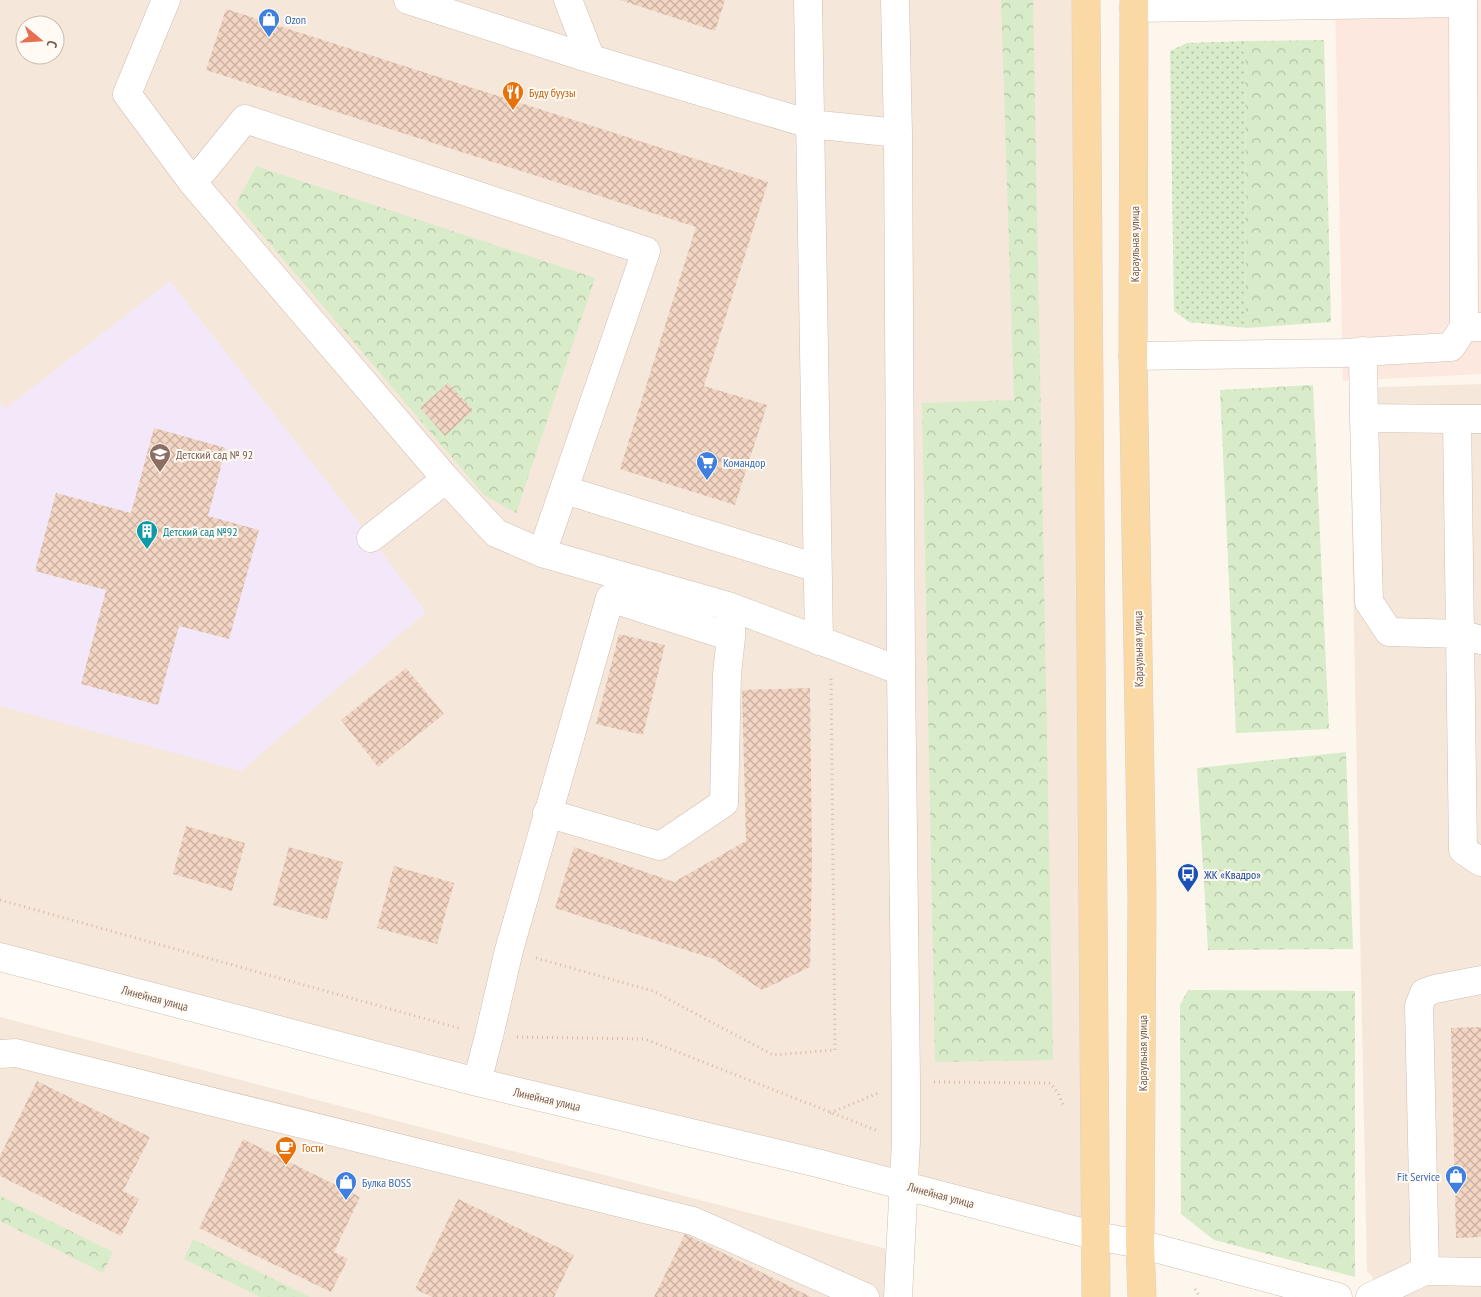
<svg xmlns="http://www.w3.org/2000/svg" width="1481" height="1297" viewBox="0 0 1481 1297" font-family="'PT Sans Narrow',sans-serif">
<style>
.residential{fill:#f5e8da;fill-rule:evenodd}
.commercial{fill:#fde8e0}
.education{fill:#f3e8fa}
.grass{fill:url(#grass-dots)}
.forest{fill:url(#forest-crowns)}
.building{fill:url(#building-cross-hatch)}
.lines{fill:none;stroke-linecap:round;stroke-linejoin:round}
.minor-casing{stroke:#d1beb0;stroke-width:29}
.major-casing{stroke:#dad1cd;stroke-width:29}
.path{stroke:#d9b8a5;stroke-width:3;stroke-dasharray:1 4;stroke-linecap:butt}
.minor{stroke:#fff;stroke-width:28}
.major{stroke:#fbd9a5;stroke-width:28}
.labels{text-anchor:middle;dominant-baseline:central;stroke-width:4;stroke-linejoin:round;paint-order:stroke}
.shop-label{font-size:12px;fill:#366cbe;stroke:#fffaf3;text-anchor:start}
.food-label{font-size:12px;fill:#c56008;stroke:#fffaf3;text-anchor:start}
.street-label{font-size:12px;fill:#7a5c4d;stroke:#fffaf3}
.education-label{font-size:12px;fill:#785e54;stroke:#fffaf3;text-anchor:start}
.culture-label{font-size:12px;fill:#0d838f;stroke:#fffaf3;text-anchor:start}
.transit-label{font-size:12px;fill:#164399;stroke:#fffaf3;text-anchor:start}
</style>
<defs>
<pattern id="grass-dots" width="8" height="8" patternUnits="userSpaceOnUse" patternTransform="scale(1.25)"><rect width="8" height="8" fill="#d8ecc9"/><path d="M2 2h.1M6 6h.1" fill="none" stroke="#b4c2a5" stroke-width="1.8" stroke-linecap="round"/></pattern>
<pattern id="forest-crowns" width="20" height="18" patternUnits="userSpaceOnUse" patternTransform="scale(1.25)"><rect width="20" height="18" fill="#d8ecc9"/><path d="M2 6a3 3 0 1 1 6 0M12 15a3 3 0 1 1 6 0" fill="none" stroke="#b4c2a5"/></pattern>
<pattern id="building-cross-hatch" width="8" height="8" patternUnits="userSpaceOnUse" patternTransform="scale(1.25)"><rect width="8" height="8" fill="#f3d5c3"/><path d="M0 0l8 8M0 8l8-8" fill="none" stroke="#cab0a1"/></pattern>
</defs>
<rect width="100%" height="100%" fill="#fdf6ec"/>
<path class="residential" d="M0 0H1086L1096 1236 0 957ZM25 25H55V55H25Z
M1481 384V1297H1389L1367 1271 1349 388Z
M0 1017 887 1249 888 1297H0Z"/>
<path class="commercial" d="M1335 0H1481V374L1343 381Z"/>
<path class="education" d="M170 281 371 538 426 612 241 771 0 706V402L6 408Z"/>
<path class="grass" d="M1245 41 1246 328 1189 322 1174 311 1170 51 1187 43Z"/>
<path class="forest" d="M1001 0H1033L1053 1060 935 1062 922 403 1014 400Z
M1324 40 1331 322 1246 328 1245 41Z
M256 166 595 278 516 513 484 495 236 204Z
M1313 385 1329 729 1236 733 1220 390Z
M1346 752 1353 949 1208 950 1197 768Z
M1188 990 1355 991V1277L1214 1240 1181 1214 1180 1005Z
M0 1196 113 1252 103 1273 0 1221Z
M193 1239 310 1297H260L184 1259Z"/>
<path class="building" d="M620 0H725L715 31Z
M226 9 768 182 704 386 767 405 735 505 620 469 696 227 206 70Z
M448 383 473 410 445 436 420 408Z
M154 428 226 448 208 516 259 530 229 639 179 626 158 705 81 684 106 590 35 571 56 493 131 513Z
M619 634 665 645 643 735 596 724Z
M406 668 444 714 378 767 341 720Z
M810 688 812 856 810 967 762 990 714 959 555 908 574 847 674 882 746 841 742 690Z
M186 826 245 843 232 891 173 874Z
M289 847 343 862 327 920 273 905Z
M394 866 454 883 437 944 377 928Z
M1481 1027V1237L1456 1238 1451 1028Z
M37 1081 150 1137 123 1191 139 1199 121 1236 0 1176V1156Z
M243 1139 360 1197 334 1252 348 1259 331 1292 199 1228Z
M458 1199 574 1255 554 1297H432L415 1289Z
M685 1234 811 1297H654Z"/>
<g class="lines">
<g class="minor-casing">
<path id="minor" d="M166 0 127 94 193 183 446 479 496 533 542 553 731 607 901 671
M408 0 591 59 810 124 898 133
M568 0 591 59
M808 0 819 641
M895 0 898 133 901 671 906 1082V1141L898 1297
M1463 0 1464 327
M1134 8 1463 3
M193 183 245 119 646 251 542 553
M1363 351 1364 418 1369 602 1389 632 1461 634 1481 640
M1133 356 1343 353 1451 347 1464 327H1481
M1364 418 1457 419
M1481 419H1457L1463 850 1481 862
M565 490 817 568
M371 538 446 479
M547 813 660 846 724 803 727 674 731 637V617
M0 957 477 1082 817 1163 1096 1236 1140 1244 1338 1297
M0 1054 16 1053 693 1221 865 1297
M477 1082 489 1036 509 950 610 598 731 637
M1425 1271 1419 1006 1424 993 1435 989 1481 980
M1370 1297 1425 1271 1481 1272"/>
</g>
<g class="major-casing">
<path id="major" d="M1086 0 1096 1297
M1134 0 1133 356 1142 896 1140 1244 1142 1297"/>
</g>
<path class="path" d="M0 900 462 1029
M536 958 653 991 773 1055 835 1050 831 676
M517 1037 645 1039 878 1131
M934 1082 1050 1083 1058 1093 1064 1107
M830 1113 878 1093
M1195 1289 1200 1297"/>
<use href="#minor" class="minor"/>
<use href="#major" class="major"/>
</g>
<defs>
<g id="shop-pin" transform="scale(1.125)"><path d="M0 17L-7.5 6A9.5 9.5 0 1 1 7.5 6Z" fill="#3f7fe0" stroke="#fffaf3"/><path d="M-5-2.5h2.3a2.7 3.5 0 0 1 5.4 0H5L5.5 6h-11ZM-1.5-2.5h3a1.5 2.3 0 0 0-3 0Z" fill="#fff"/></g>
<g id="restaurant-pin" transform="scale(1.125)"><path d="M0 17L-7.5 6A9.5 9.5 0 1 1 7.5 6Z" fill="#e8710a" stroke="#fffaf3"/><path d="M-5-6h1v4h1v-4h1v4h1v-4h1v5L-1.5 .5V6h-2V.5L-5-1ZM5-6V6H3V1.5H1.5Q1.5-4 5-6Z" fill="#fff"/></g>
<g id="school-pin" transform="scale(1.125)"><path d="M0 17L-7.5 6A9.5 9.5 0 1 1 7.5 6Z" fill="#8d6e63" stroke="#fffaf3"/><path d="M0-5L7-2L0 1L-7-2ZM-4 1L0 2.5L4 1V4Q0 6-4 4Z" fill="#fff"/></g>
<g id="supermarket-pin" transform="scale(1.125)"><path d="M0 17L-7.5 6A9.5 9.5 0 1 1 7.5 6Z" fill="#3f7fe0" stroke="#fffaf3"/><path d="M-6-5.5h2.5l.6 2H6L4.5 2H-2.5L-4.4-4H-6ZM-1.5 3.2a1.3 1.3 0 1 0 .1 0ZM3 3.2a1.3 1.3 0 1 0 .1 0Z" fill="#fff"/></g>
<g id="building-pin" transform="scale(1.125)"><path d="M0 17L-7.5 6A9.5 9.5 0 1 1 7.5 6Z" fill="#0f9aa8" stroke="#fffaf3"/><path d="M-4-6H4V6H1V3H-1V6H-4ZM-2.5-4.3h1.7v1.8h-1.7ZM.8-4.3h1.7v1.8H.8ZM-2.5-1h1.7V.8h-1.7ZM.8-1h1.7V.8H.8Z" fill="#fff"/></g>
<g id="bus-pin" transform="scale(1.125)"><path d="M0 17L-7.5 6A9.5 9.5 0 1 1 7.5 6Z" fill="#1a4fb4" stroke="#fffaf3"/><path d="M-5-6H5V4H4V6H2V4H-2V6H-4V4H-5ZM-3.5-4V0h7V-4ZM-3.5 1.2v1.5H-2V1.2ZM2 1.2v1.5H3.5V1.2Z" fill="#fff"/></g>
<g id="cafe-pin" transform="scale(1.125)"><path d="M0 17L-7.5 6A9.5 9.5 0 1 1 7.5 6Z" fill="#e8710a" stroke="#fffaf3"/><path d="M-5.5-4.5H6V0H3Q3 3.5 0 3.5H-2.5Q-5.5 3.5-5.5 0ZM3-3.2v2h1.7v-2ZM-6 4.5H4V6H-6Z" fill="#fff"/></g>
</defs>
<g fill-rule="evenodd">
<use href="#shop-pin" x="269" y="19"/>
<use href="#restaurant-pin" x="513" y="92"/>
<use href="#school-pin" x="160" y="454"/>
<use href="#supermarket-pin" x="707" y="462"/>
<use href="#building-pin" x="147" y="531"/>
<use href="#bus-pin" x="1188" y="874"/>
<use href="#cafe-pin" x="286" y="1147"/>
<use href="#shop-pin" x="1456" y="1176"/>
<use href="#shop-pin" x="346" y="1182"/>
</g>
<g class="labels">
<g class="shop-label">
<text x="285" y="19">Ozon</text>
<text x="723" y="462">Командор</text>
<text x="1440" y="1176" text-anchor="end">Fit Service</text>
<text x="362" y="1182">Булка BOSS</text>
</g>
<g class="food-label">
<text x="529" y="92">Буду буузы</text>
<text x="302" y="1147">Гости</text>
</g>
<g class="street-label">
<text transform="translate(1134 244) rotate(-90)">Караульная улица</text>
<text transform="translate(1138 649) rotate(-91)">Караульная улица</text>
<text transform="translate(155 998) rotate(15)">Линейная улица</text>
<text transform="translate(1142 1053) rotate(-90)">Караульная улица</text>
<text transform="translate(547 1099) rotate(13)">Линейная улица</text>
<text transform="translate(941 1195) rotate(15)">Линейная улица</text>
</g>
<g class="education-label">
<text x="176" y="454">Детский сад № 92</text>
</g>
<g class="culture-label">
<text x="163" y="531">Детский сад №92</text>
</g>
<g class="transit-label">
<text x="1204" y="874">ЖК «Квадро»</text>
</g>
</g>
<g transform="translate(40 40) rotate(108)"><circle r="24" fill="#fffaf3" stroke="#cabbb1"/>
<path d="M0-4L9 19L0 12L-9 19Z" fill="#e76f51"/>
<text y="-8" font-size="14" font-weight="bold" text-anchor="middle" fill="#7a5c4d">С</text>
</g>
</svg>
